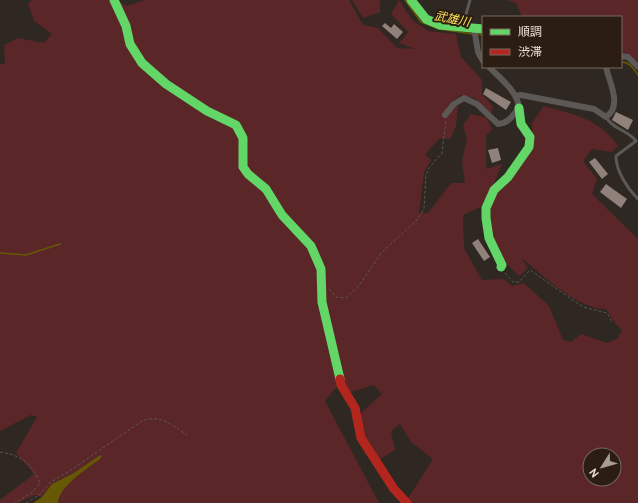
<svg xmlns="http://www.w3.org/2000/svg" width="638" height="503" viewBox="0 0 638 503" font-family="Overpass,'Noto Sans JP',sans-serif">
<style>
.green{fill:#5b2628;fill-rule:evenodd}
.water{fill:#675903}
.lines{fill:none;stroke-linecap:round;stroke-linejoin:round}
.stream{stroke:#675903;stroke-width:1.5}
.building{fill:#90817b}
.path{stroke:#5a5753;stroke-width:1;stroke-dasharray:3 2;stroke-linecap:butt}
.lane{stroke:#5b5855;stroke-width:3}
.street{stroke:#5b5855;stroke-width:6}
.fast{stroke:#63d668;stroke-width:9}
.jam{stroke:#b3261e;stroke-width:9}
.labels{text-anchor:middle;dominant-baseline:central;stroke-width:4;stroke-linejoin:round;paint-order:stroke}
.water-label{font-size:12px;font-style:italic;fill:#fde35c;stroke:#2b1d11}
</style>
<rect width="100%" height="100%" fill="#2f2721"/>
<path class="green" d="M32 0H116L127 6 145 0H349L363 25 378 28 397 48 415 49 399 43 408 32 391 14 399 0 413 21 429 31 456 34 461 57 482 80V94L493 107 491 113 475 98 461 95 453 101 458 106 456 126 450 139 440 138 425 154 431 160 424 172 419 213H428L451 183H465L462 161 467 139 463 125 471 114 486 117 492 129 486 136V169L502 164 485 205 463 215 464 248 482 280 504 279 512 286 524 283 549 306 563 340 571 342 581 334 607 343 618 338 622 330 615 323 606 309C576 309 545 276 521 258L528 268 519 276 497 254 490 233 489 206 495 192 533 147 532 123 544 106C576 115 598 118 618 146L612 152 592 149 583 161 597 179 592 194 638 239V503H405L433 459 411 442 400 424 391 431 395 450 378 460 363 438 360 414 382 394 374 385 348 393 338 385 325 401 379 503H58C59 486 87 468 100 459L102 455 74 473 52 484 42 497 35 495 18 503H0V500L34 474 16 453 37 417 31 415 0 431V64H5L4 45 18 38 44 43 52 34 34 21 28 4ZM590 455H614V479H590Z
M352 0H380V12L363 18Z
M507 0H638V61L621 51V17H522L516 3Z"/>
<path class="water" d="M102 455 100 459C88 468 59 486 58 503H33L42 497 52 484 74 473 99 456Z"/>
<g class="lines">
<path class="stream" d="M405 0 421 22 439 29 473 34
M477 34 483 35
M621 62C630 62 633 68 638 75
M0 253 26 255 60 244"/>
</g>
<path class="building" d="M385 23 391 28 394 24 403 32 397 39 382 26Z
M486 88 511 102 506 110 483 94Z
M616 112 633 120 628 130 612 120Z
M498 148 501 160 492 163 488 150Z
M595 158 608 174 602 179 589 162Z
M606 184 627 199 621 208 600 192Z
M478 239 490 257 484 261 472 243Z"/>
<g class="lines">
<path class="path" d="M505 273 513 282H519L530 270 583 307 607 313 613 323
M329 289 336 297 346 298 358 287 382 252 416 221 421 214 424 208 426 175 429 168 442 153 446 120
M0 452C21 455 33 464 40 484L31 493 15 503
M26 503 39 495 51 482 71 470 142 421C159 414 173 425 187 435"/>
<path class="lane" d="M463 25 470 0
M606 117C612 129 628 130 636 141L616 156C616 171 627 188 638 199"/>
<path class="street" d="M474 28 478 52 483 61
M621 56 628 57 638 67
M516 96 521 95 594 109 606 117C623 106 609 82 606 67
M445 115 454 104 464 98 477 104 498 124C508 124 513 115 519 108 518 92 500 78 489 67"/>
<path class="fast" d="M114 0 126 26 130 44 142 63 166 84 207 111 236 125 243 138V167L248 174 266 189 282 215 311 246 321 269 322 302 340 379
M411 0 426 19 440 25 483 29
M501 267 502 265 489 238 486 218V208L494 190 508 177 529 147 530 137 521 124 519 108"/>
<path class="jam" d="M340 379 341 385 355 408 361 438 394 489 407 503"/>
</g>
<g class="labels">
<g class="water-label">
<text transform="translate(452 20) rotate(11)">武雄川</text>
</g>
</g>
<rect x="482" y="16" width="140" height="52" fill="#2b1d11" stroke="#766a60"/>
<rect x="490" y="29" width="20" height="6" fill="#63d668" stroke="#766a60"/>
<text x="518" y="36" font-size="12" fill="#e7ddd6">順調</text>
<rect x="490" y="49" width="20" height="6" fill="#b3261e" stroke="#766a60"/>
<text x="518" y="56" font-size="12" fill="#e7ddd6">渋滞</text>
<g transform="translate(602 467) rotate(233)"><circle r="19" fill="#2b1d11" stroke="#766a60"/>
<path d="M0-3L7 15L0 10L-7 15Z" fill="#a79d97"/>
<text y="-6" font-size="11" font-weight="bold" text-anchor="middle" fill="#e7ddd6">N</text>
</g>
</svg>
